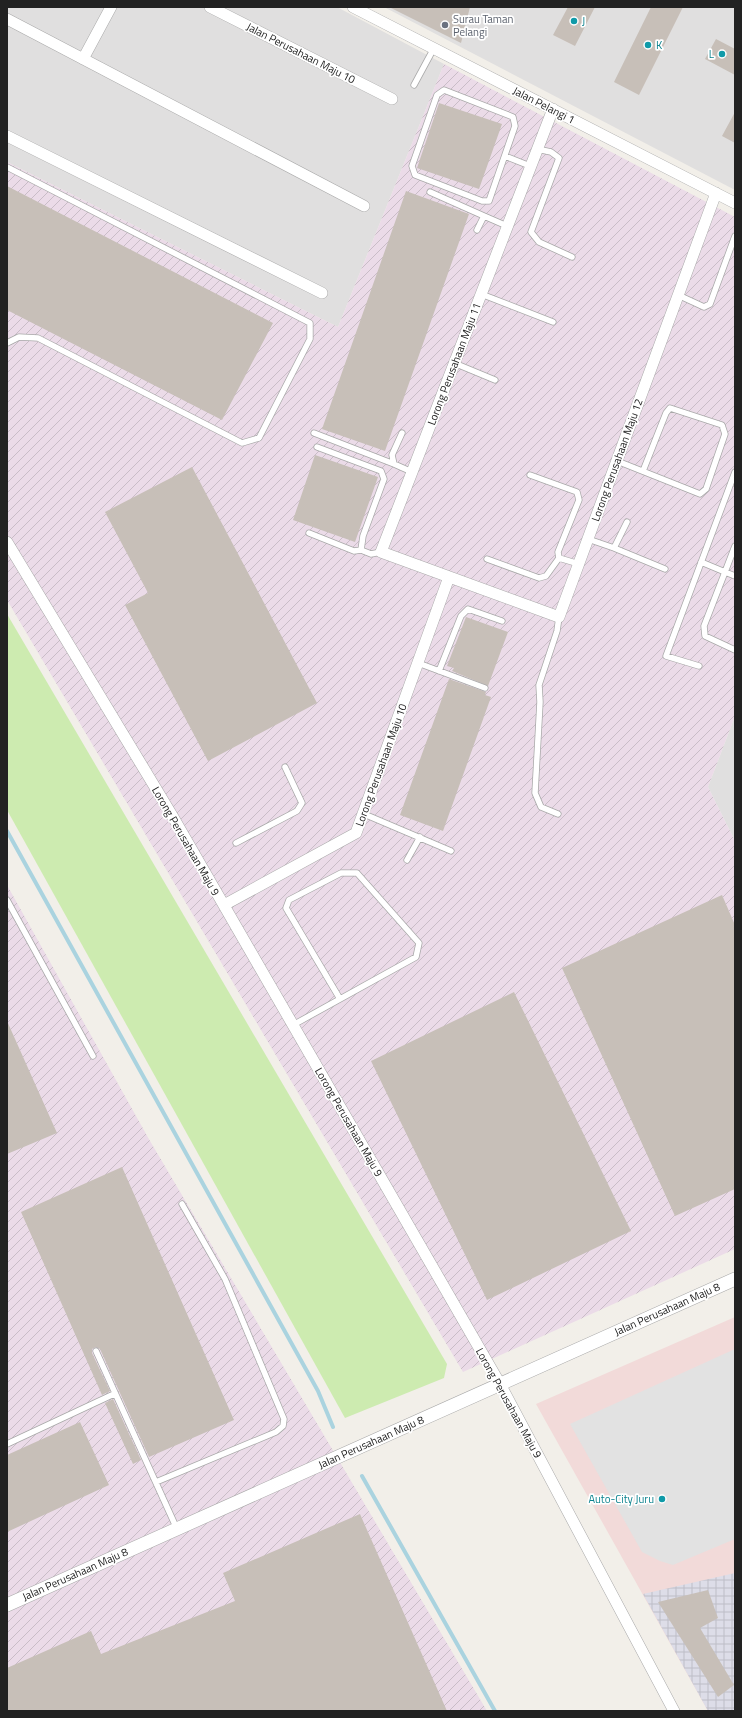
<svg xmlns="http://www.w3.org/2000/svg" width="742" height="1718" viewBox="0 0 742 1718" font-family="'Titillium Web',sans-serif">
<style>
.residential{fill:#e0dfdf}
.commercial{fill:#f2dad9}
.industrial{fill:url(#industrial-furrows)}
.grass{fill:#cdebb0}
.parking{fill:#e2e2e2}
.plaza{fill:url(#plaza-grid)}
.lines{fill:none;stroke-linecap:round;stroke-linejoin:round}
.stream{stroke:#aad3df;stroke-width:4}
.building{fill:#c7bfb8}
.service-casing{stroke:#a9a9a9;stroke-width:7}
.minor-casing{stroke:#a9a9a9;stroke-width:12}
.tertiary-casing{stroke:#a9a9a9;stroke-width:14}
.service{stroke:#fff;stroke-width:5.5}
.minor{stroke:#fff;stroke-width:11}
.tertiary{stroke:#fff;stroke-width:13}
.culture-dot{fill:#0f9aa8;stroke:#fff;stroke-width:1.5}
.worship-dot{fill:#6b7280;stroke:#fff;stroke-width:1.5}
.labels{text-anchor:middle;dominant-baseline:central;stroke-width:3.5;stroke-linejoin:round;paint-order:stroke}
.worship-label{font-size:11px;fill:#5b616d;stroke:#fff;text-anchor:start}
.culture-label{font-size:11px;fill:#0d838f;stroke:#fff;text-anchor:start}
.street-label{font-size:11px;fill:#222;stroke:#fff}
</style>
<defs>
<pattern id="industrial-furrows" width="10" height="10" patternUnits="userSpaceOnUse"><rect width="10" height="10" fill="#ebdbe8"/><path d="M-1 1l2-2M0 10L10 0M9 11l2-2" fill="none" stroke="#c9bcc7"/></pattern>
<pattern id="plaza-grid" width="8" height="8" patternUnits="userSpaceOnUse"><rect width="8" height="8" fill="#dddde8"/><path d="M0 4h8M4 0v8" fill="none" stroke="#bdbdc7"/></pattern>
</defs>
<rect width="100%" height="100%" fill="#f2efe9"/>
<path class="residential" d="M7 7H337L444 64 338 327 7 162Z
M384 7H735V190Z
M735 716V841L708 787Z"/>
<path class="commercial" d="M735 1317V1711H708L536 1404Z"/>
<path class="industrial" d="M444 64 735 217V716L708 787 735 841V1249L463 1372 7 600V162L338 327Z
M7 885 150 1141 487 1711H7Z"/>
<path class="grass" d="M7 614 447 1364 444 1378 345 1418 7 810Z"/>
<path class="parking" d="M735 1349V1539L673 1565 660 1561 642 1552 570 1424Z"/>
<path class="plaza" d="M735 1573V1711H708L643 1594Z"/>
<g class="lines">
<path class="stream" d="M7 831 318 1391 333 1427
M362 1476 495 1711"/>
</g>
<path class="building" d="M389 7H470L461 43Z
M568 7H595L575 46 553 35Z
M651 7H683L639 95 614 82Z
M716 39 735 49V75L705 59Z
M439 103 502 124 479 189 417 168Z
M735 112V143L722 136Z
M7 186 273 323 222 420 7 310Z
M406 191 469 214 385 451 322 429Z
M315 455 378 477 355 542 293 520Z
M192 467 317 703 208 761 125 605 148 593 105 512Z
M466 617 508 632 488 686 452 671 454 668 447 666Z
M449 679 486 692 485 695 491 697 443 831 400 815Z
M722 895 735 925V1189L675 1216 562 968Z
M514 992 631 1231 487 1300 371 1061Z
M7 1021 57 1133 7 1154Z
M122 1167 234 1420 149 1457 100 1349 96 1347 92 1349V1353L110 1391 102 1395 21 1212Z
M113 1399 141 1460 133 1464 105 1403Z
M80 1422 109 1485 7 1532V1455Z
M360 1514 447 1711H7V1668L91 1631 101 1654 235 1601 223 1573Z
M708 1590 718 1618 700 1628 734 1685 718 1697 658 1602Z"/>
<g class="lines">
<g class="service-casing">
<path id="service" d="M414 85 434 48
M444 90 513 117 515 126 489 201H482L415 175 412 166 437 95Z
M537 149 551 152 559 158 531 232 539 242 572 257
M505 156 530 166
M7 167 310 323V339L259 438 242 443 38 338 19 337 7 343
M430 192 484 216
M477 230 484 216 507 226
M481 294 553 322
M678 295 704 307 710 304 735 236
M454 363 495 380
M314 433 394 464
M402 433 392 455 394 464 412 472
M317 447 381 471 384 479 363 536 361 550 371 554 381 552
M617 461C645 472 672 483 700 494L706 489 725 434 722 425 670 408 666 413 643 471
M530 475 577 492 579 500 558 552 559 558 579 564
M309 533 354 551 361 550
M588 539 614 548 627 522
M735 546 725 572 735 576
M614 548 665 569
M487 559 539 578 546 576 559 558
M701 562 725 572 704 626 705 636 735 650
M418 663 485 688
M699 666 666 656 735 472
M439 671 461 616 468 609 502 621
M364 814 451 851
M558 814 541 807 535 793 540 702 539 685 557 631 559 617
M236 843 297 811 302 803 285 767
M407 860 420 837
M7 900 93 1056
M293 1025 416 957 419 943 357 873H341L289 900 286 908 340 999
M96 1351 177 1529
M7 1444 114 1394
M156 1482 276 1432 283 1426 284 1419 225 1279 182 1204"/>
</g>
<g class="minor-casing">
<path id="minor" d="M210 7 392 99
M353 7 735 203
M7 19 364 206
M83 59 111 7
M553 109 381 552 559 617 716 193
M7 136 322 293
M7 542 173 817 500 1384 674 1711
M224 905 356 833 449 577"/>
</g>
<g class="tertiary-casing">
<path id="tertiary" d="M7 1605 735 1279"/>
</g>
<use href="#service" class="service"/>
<use href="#minor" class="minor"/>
<use href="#tertiary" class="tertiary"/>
</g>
<g class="culture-dot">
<circle cx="574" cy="21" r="4"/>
<circle cx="648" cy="45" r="4"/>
<circle cx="722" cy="54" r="4"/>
<circle cx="662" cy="1499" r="4"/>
</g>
<circle class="worship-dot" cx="445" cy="25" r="4"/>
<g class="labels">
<g class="worship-label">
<text x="453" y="19">Surau Taman<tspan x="453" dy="13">Pelangi</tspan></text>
</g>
<g class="culture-label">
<text x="582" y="21">J</text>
<text x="656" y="45">K</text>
<text x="714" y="54" text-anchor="end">L</text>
<text x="654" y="1499" text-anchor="end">Auto-City Juru</text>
</g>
<g class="street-label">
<text transform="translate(301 53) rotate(27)">Jalan Perusahaan Maju 10</text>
<text transform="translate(544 105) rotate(27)">Jalan Pelangi 1</text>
<text transform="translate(454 364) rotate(-69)">Lorong Perusahaan Maju 11</text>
<text transform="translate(617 460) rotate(-70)">Lorong Perusahaan Maju 12</text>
<text transform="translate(381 765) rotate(-70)">Lorong Perusahaan Maju 10</text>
<text transform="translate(186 841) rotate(60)">Lorong Perusahaan Maju 9</text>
<text transform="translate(349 1122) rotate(60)">Lorong Perusahaan Maju 9</text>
<text transform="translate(667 1309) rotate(-24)">Jalan Perusahaan Maju 8</text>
<text transform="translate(509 1403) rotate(61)">Lorong Perusahaan Maju 9</text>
<text transform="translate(371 1442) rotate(-24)">Jalan Perusahaan Maju 8</text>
<text transform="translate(75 1574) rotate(-24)">Jalan Perusahaan Maju 8</text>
</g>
</g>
<rect width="742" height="1718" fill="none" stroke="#222222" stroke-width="16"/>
</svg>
